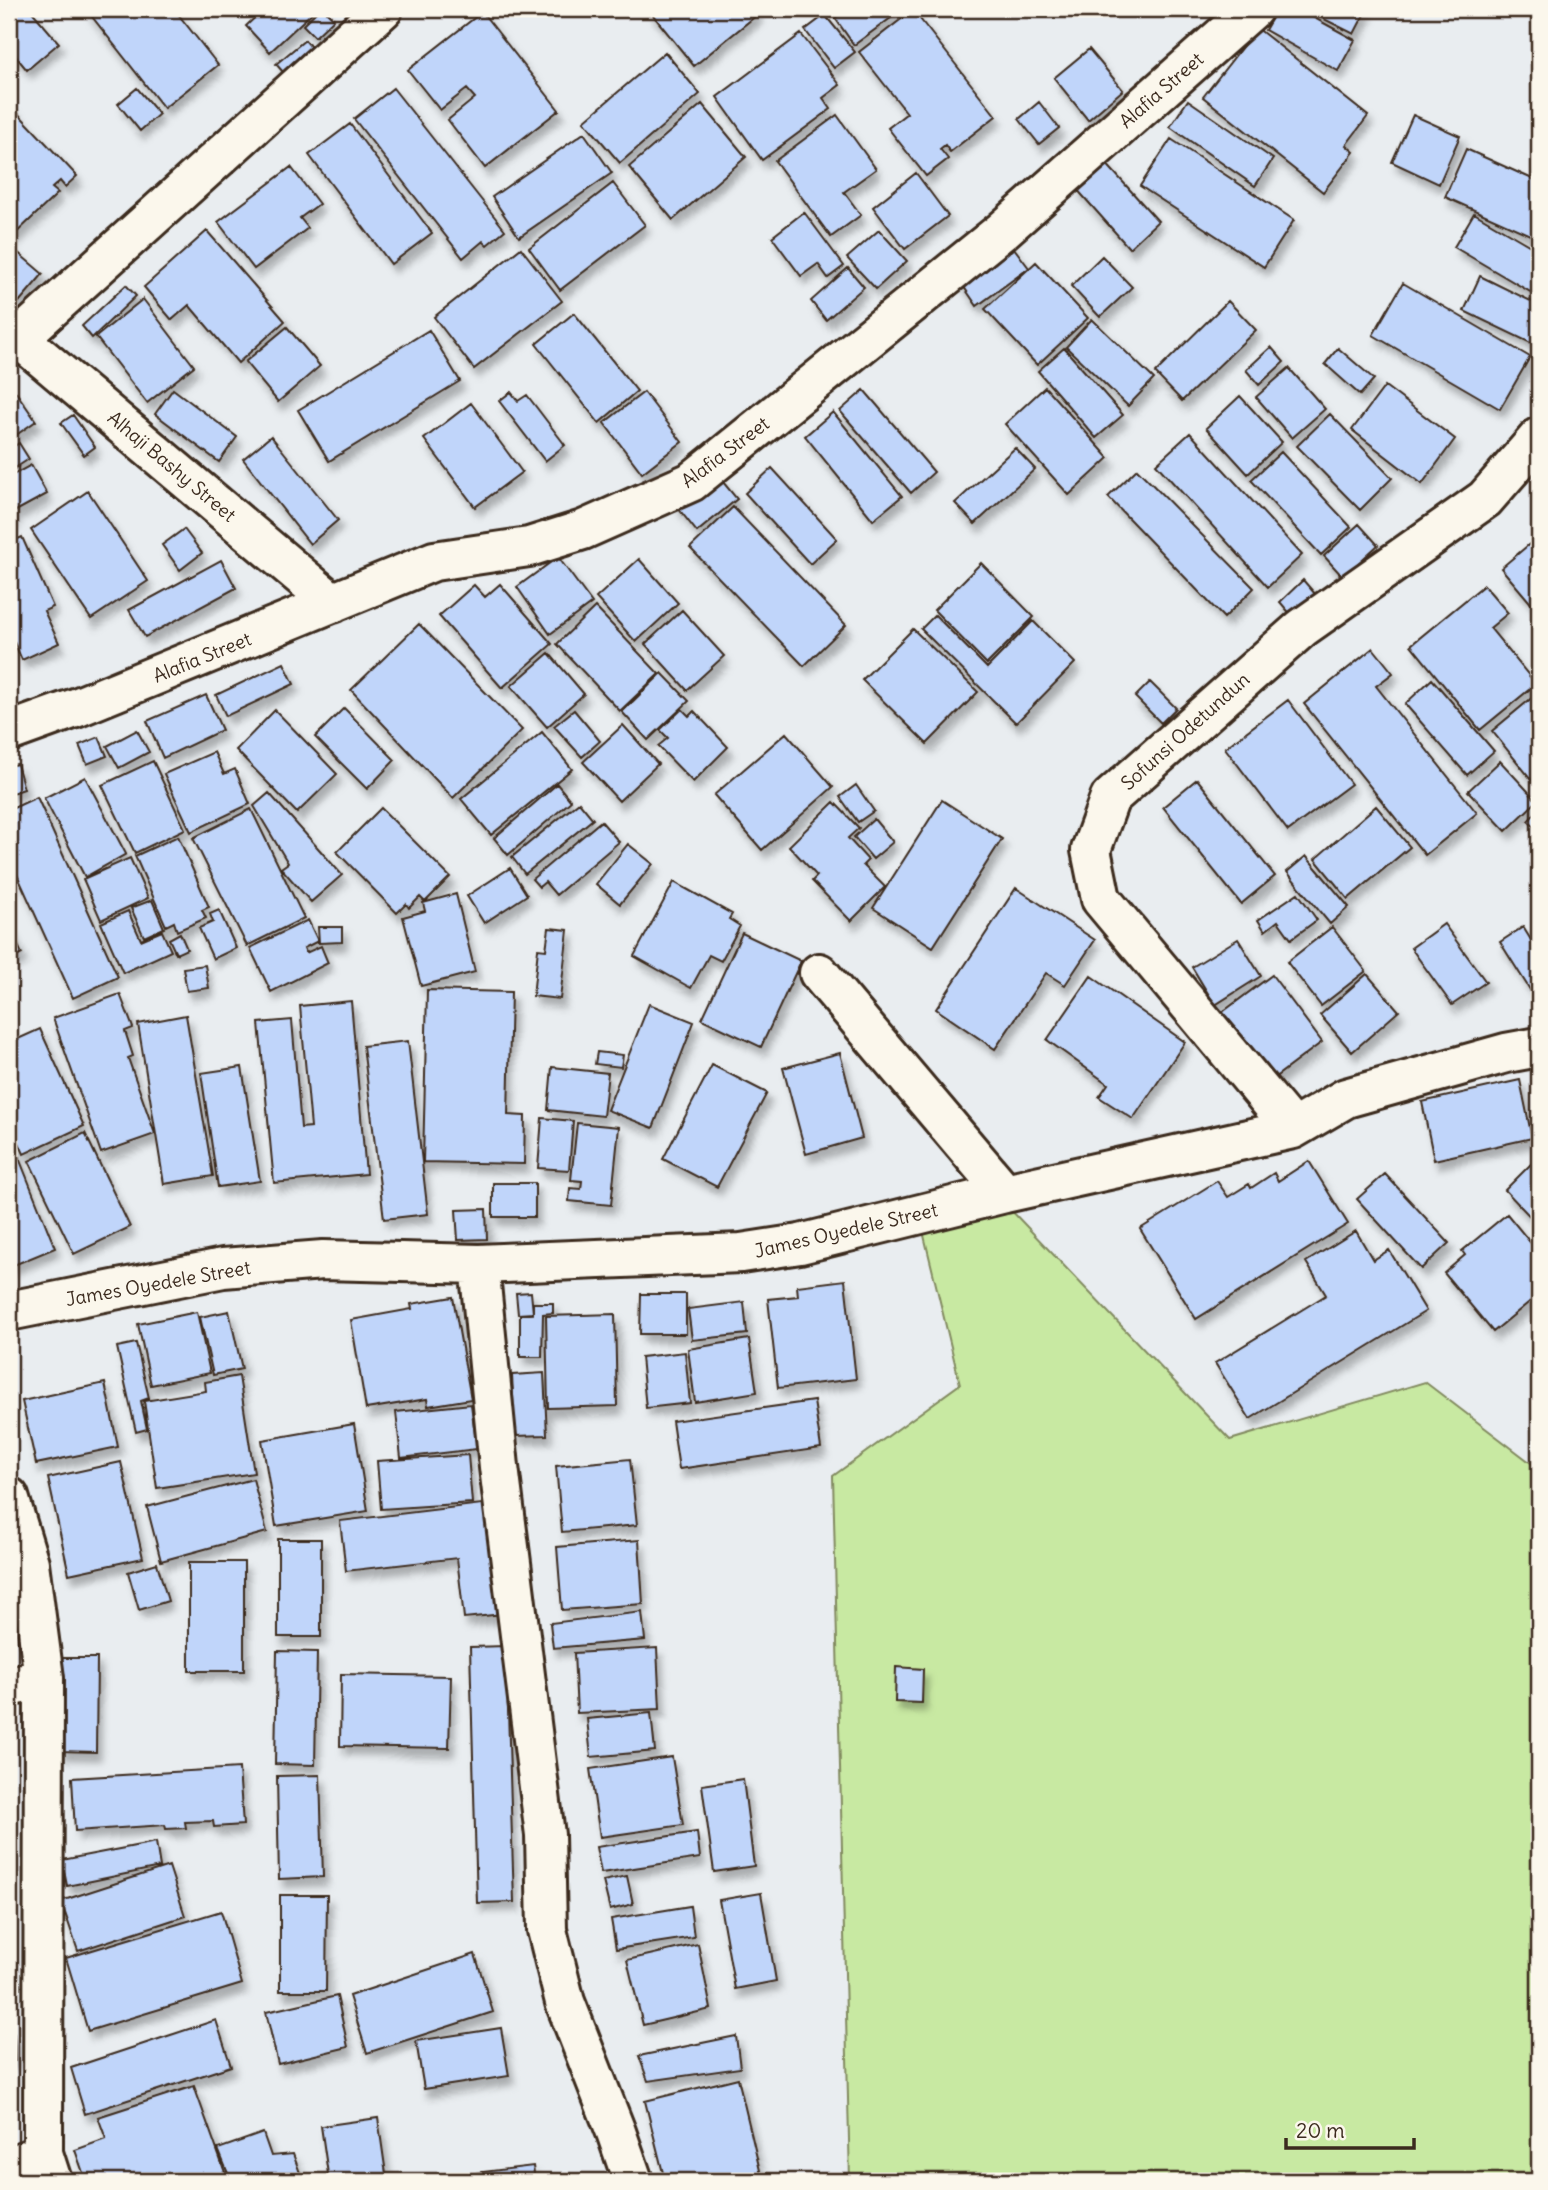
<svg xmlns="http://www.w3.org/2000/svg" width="1548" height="2190" viewBox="0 0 1548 2190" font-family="Delius,sans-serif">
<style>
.green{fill:#c8e9a2;stroke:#828a60;stroke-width:2}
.building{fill:#c0d5fa;stroke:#3b2a1e;stroke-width:2;filter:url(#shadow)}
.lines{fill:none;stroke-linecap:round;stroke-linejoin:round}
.minor-casing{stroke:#3b2a1e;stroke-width:44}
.minor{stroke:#fbf7ec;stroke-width:38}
.labels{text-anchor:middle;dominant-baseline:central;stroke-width:7;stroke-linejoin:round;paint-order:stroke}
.street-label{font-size:19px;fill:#3b2a1e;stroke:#fbf7ec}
</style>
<defs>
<filter id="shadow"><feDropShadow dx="4.5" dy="8" stdDeviation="3.5" flood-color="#0004"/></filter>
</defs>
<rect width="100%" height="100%" fill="#e9edf0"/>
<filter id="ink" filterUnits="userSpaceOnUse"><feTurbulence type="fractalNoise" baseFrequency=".0143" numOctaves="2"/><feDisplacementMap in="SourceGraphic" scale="14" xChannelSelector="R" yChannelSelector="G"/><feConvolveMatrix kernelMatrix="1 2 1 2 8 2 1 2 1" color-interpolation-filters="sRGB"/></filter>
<g filter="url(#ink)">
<path class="green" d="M1008 1207 1230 1440 1425 1382 1539 1469V2181H850L833 1476 960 1384 921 1223Z"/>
<path class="building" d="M9 9H30L59 43 27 70 9 48Z
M86 9H174L218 65 164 108Z
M264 9H316L270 52 246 26Z
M319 9H324L334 19 315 37 303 25Z
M648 9H754L758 14 694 66Z
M847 9H903L854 45 835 18Z
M1277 9H1298L1355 40 1338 71 1265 30Z
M1304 9H1367L1354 34Z
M913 10 996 116 950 152 945 145 940 149 948 159 926 176 888 128 907 113 859 52Z
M482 12 559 110 485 168 448 120 475 98 467 89 440 110 408 70Z
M825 15 855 52 834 68 805 30Z
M1257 28 1368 116 1346 145 1354 152 1323 192 1203 97Z
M801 34 840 85 823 98 831 109 762 160 717 97Z
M305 40 311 47 283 72 276 64Z
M1089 49 1123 90 1088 120 1054 78Z
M665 52 700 94 620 163 584 121Z
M137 88 159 114 140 131 118 104Z
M393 88 505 230 487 245 483 241 463 258 354 119Z
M1188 100 1273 159 1255 186 1170 127Z
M1039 102 1059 128 1039 144 1019 119Z
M9 104 77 176 65 187 60 181 52 188 58 193 12 237 9 234Z
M702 104 746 157 673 220 629 167Z
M837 115 876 169 844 192 861 215 831 237 775 161Z
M1413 115 1460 136 1439 184 1392 162Z
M350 124 432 233 391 264 309 155Z
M584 133 612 173 519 237 492 197Z
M1171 139 1294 220 1264 267 1140 186Z
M1466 149 1539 182V239L1445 197Z
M1104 161 1158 221 1129 248 1075 187Z
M291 167 319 204 300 218 308 228 254 269 218 222Z
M916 173 948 216 905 249 873 207Z
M613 183 645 225 560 290 529 248Z
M804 212 844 266 828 278 818 264 801 276 772 237Z
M1474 213 1539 251V297L1454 247Z
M879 230 907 261 876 289 847 258Z
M207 231 285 321 238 363 189 305 172 320 144 287Z
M1008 240 1029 268 977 306 957 277Z
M9 245 43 274 19 302 9 293Z
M521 248 562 301 474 369 434 317Z
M1102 256 1132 287 1100 317 1071 286Z
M1036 262 1088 318 1037 365 985 309Z
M848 268 864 287 826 320 811 301Z
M1480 276 1539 305V347L1464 311Z
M1403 283 1530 357 1500 409 1373 335Z
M126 285 136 296 92 338 82 326Z
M143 299 194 366 147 403 96 337Z
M1228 301 1256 330 1182 401 1155 373Z
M574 313 637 391 599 423 536 344Z
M1092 319 1154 379 1128 406 1066 347Z
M287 327 320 366 278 402 245 362Z
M429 330 460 381 329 461 298 410Z
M1271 347 1284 362 1259 385 1246 370Z
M1064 348 1123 415 1096 438 1038 371Z
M1338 348 1374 379 1360 395 1325 364Z
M1289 368 1325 409 1292 438 1256 397Z
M1385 386 1455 439 1422 484 1352 430Z
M1045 387 1109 458 1069 495 1005 424Z
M173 389 237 437 219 462 155 414Z
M864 390 934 472 911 493 840 411Z
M16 392 36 421 9 440V398Z
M511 392 518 401 527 395 565 445 545 461 499 401Z
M644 392 682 442 642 473 604 423Z
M1240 396 1282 442 1248 474 1206 428Z
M471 403 522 472 475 507 424 439Z
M833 412 902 496 873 520 805 436Z
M1330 414 1392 478 1360 510 1297 446Z
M73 415 95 447 84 455 61 423Z
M1190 433 1302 555 1268 587 1156 464Z
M271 436 338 520 310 544 243 459Z
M19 443 29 459 9 472V450Z
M1015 448 1035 469 975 524 955 503Z
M1281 452 1351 527 1321 555 1251 480Z
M31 465 47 494 12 513 15 519 9 523V477Z
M772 468 837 539 810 564 745 493Z
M1137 469 1254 588 1224 618 1108 497Z
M714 471 737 499 697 532 674 503Z
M88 491 148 581 91 619 31 530Z
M733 507 846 625 804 666 690 548Z
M1359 524 1378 545 1343 577 1324 556Z
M184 529 202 553 180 570 162 545Z
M1539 536V613L1501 568Z
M22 537 53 607 44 611 59 643 22 660 9 631V543Z
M558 557 592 603 550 634 517 587Z
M639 559 678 603 636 642 596 598Z
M221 560 236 588 145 637 129 610Z
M981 563 1034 617 987 664 934 610Z
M1303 580 1316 595 1293 617 1280 602Z
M500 584 552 644 502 688 439 616 474 585 485 597Z
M1484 585 1508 613 1490 628 1536 684 1480 730 1411 645Z
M595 607 659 674 620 711 557 644Z
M682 610 724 656 687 690 645 644Z
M935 615 987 668 1033 621 1075 663 1016 723 921 629Z
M419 624 522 730 453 798 351 690Z
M913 629 978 692 927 744 862 680Z
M1373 648 1393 673 1376 686 1477 813 1425 855 1304 704Z
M549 653 584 694 547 727 511 686Z
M284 663 294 684 226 716 216 695Z
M662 673 689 701 648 740 622 712Z
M1432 679 1494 751 1467 775 1405 704Z
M1150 682 1176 708 1161 723 1135 697Z
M1539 692V789L1492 731Z
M206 695 222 730 163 758 147 721Z
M1288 700 1351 784 1288 831 1225 748Z
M344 708 395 760 367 789 315 737Z
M682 709 689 716 694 711 728 747 693 782 658 746 668 738 660 730Z
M275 710 337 774 297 813 236 750Z
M574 710 600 741 582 757 554 726Z
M623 725 658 764 619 801 583 762Z
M137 730 149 752 119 768 107 746Z
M542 732 572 769 491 835 461 799Z
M786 733 833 787 762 850 714 795Z
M99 737 107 756 87 764 79 745Z
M214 752 224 774 235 769 250 804 191 832 164 774Z
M153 761 185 829 135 853 102 785Z
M1500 761 1537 801 1506 831 1468 791Z
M17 764 24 789 9 794V766Z
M85 777 126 854 85 877 44 798Z
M1197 779 1275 876 1241 904 1163 807Z
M557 784 571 801 508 855 494 838Z
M856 785 874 811 858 822 840 797Z
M269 793 342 875 311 902 281 868 288 863 254 806Z
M37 797 118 977 73 998 9 857V810Z
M942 800 1002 839 933 947 873 908Z
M579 802 593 819 525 874 512 857Z
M834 802 859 828 848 838 868 860 863 865 885 887 851 921 812 881 817 876 789 846Z
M1376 806 1410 847 1348 899 1315 859Z
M381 808 450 877 425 902 420 897 409 908 406 904 397 913 337 852Z
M251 809 304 918 247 946 193 838Z
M1539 809V831L1528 821Z
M874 819 893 842 873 859 854 837Z
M601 821 619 842 556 895 545 882 539 887 532 879Z
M178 836 209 907 202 910 206 918 177 931 174 922 166 926 135 856Z
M628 844 653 864 620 904 596 884Z
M1306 856 1349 907 1330 924 1287 872Z
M130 858 148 898 101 920 83 879Z
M510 868 527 895 484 923 467 896Z
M674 882 732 914 729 919 740 926 721 961 709 955 691 988 634 956Z
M1016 888 1095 940 1065 985 1046 973 995 1049 936 1009Z
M1298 893 1317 920 1291 939 1278 921 1265 931 1258 920Z
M456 894 475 972 421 986 403 917 425 911 423 903Z
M152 900 164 928 144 937 131 908Z
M219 910 236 948 213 959 199 928 213 922 210 914Z
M128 911 141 940 162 931 171 951 123 973 101 923Z
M308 920 318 941 304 948 306 953 321 946 328 963 271 992 250 948Z
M1444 924 1486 982 1452 1005 1411 948Z
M9 926 22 954 9 961Z
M318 927H342V942L319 943Z
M1332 927 1366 971 1321 1006 1287 962Z
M1523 927 1539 953V989L1532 993 1500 942Z
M549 928 568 930 560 999 533 996 538 949 546 950Z
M180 933 187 949 176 954 169 939Z
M742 933 801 961 761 1047 702 1019Z
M1238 939 1261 976 1215 1005 1192 967Z
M205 965 209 988 187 991 183 968Z
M1367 974 1399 1011 1352 1052 1320 1015Z
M1272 975 1322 1042 1270 1081 1220 1014Z
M1091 976 1185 1042 1133 1119 1099 1097 1108 1084 1047 1040Z
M427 990 511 992 508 1115 525 1116 524 1164 423 1162Z
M120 994 133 1028 125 1031 133 1056 128 1058 155 1134 101 1153 53 1018Z
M351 1001 366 1174 274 1183 259 1023 292 1020 301 1128 311 1127 300 1006Z
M649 1004 694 1022 653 1128 607 1110Z
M186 1015 213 1176 164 1184 138 1024Z
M40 1029 84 1126 24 1154 9 1120V1043Z
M408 1041 428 1214 384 1219 363 1046Z
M597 1052 623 1055 621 1067 595 1064Z
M840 1053 862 1138 806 1154 783 1068Z
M712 1065 767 1093 717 1187 663 1159Z
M242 1067 260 1181 218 1187 201 1073Z
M552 1067 608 1073 603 1116 548 1110Z
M1520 1080 1532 1138 1434 1160 1422 1102Z
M542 1118 573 1121 569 1170 538 1168Z
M577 1123 619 1127 611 1205 569 1201 570 1188 581 1189 582 1181 571 1180Z
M85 1133 130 1227 74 1254 29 1161Z
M13 1143 55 1248 9 1267V1145Z
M1539 1156V1226L1505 1190Z
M1309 1161 1348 1224 1196 1319 1140 1229 1217 1181 1228 1197 1249 1184 1251 1188 1274 1173 1278 1181Z
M1385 1174 1449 1243 1421 1269 1357 1199Z
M493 1183H535V1217H493Z
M486 1209 487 1239 458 1240 456 1210Z
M1507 1214 1539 1253V1294L1493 1332 1444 1273 1465 1255 1462 1251Z
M1356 1231 1373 1260 1389 1250 1426 1311 1250 1419 1215 1363 1326 1295 1306 1262Z
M845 1280 856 1379 778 1388 768 1299 798 1296 797 1286Z
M531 1292 533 1313 518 1314 516 1293Z
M641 1294H686V1334H640Z
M453 1297 471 1399 428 1406 427 1399 366 1409 351 1320 412 1309 411 1304Z
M744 1302 747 1334 692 1340 688 1309Z
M533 1303H553V1313L543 1314 542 1357H520V1314H533Z
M229 1311 242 1369 213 1375 200 1317Z
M197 1312 210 1373 151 1385 138 1324Z
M615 1314 617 1406 548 1408 546 1316Z
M749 1339 757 1392 695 1402 688 1349Z
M136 1343 149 1398 141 1401 147 1429 136 1432 117 1347Z
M685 1352 690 1403 646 1408 641 1357Z
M544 1373 547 1435 515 1436 512 1375Z
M239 1376 254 1473 157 1488 144 1401 206 1391 205 1382Z
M105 1383 118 1447 36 1464 22 1401Z
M814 1401 821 1448 679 1469 672 1421Z
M471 1404 477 1449 401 1458 396 1412Z
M354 1424 368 1511 276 1526 262 1440Z
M468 1455 472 1503 381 1509 377 1461Z
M630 1459 637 1525 562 1532 556 1466Z
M121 1462 143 1558 69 1574 48 1478Z
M253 1479 267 1532 161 1561 147 1507Z
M490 1503 503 1614 464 1618 457 1558 346 1571 340 1521Z
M278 1539H321V1637H278Z
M639 1540 643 1604 562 1610 557 1547Z
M189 1562H244V1671H189Z
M157 1563 168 1601 139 1610 128 1572Z
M642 1612 645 1640 553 1648 550 1623Z
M506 1646 514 1902 477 1903 470 1647Z
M657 1648 660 1709 577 1713 574 1653Z
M277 1651 317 1652 315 1765 275 1764Z
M62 1658H97L96 1752 60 1751Z
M896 1667 923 1669 922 1703 895 1702Z
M341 1674 451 1676 449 1748 340 1746Z
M651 1713 655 1751 591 1757 587 1719Z
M672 1757 683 1825 600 1837 590 1769Z
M239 1768 243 1825 214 1827 213 1821 185 1822 186 1828 166 1829 165 1825 75 1831 72 1778Z
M320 1775 323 1877 279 1879 277 1776Z
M743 1779 754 1866 714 1872 702 1785Z
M697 1832 700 1858 601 1873 596 1847Z
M156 1842 160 1867 67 1886 62 1860Z
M169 1866 185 1916 78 1951 61 1901Z
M627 1876 633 1904 610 1910 603 1881Z
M761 1893 776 1981 735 1989 719 1900Z
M280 1895H327L326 1991H280Z
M690 1906 694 1937 616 1949 611 1919Z
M221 1911 242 1984 88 2031 66 1958Z
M698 1944 711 2009 643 2025 627 1960Z
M475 1954 493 2012 367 2053 349 1996Z
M337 1996 348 2047 278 2064 266 2012Z
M216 2020 231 2066 85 2114 71 2068Z
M501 2028 509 2076 424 2089 416 2041Z
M14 2034 15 2061H9V2035Z
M736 2036 740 2068 648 2081 639 2056Z
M738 2078 762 2179 754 2181H665L645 2101Z
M194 2086 228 2181H86L75 2150 106 2139 98 2117Z
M378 2118 387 2181H329L321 2126Z
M263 2133 271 2156 293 2154 303 2181H231L218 2149Z
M533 2166 535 2181H410Z"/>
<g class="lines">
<g class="minor-casing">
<path id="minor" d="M9 330 333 603
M20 337 383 9
M9 732 78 707 434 561 529 547 583 530 691 482 1002 231 1253 9
M819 973 1005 1193
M1293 1129 1101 899 1091 850 1110 798 1302 628 1485 499 1539 437
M479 1264 499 1467 545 1835 547 1930 565 2002 616 2132 633 2181
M9 1311 223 1268 323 1260 479 1264 741 1253 800 1244 1005 1193 1293 1129 1346 1098 1506 1053 1539 1047
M9 1497 29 1563 44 1678 43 2153 52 2181
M9 1687 44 1678
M9 2167 43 2153"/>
</g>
<use href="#minor" class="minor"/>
</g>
</g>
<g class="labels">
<g class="street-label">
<text transform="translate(1161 90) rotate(-41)">Alafia Street</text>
<text transform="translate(725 452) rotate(-37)">Alafia Street</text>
<text transform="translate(172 466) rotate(40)">Alhaji Bashy Street</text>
<text transform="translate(202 657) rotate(-22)">Alafia Street</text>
<text transform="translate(1185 731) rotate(-42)">Sofunsi Odetundun</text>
<text transform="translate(846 1230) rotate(-13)">James Oyedele Street</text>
<text transform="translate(158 1283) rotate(-10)">James Oyedele Street</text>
</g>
</g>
<rect width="1548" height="2190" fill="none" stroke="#fbf7ec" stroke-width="35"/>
<rect x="18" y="18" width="1513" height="2155" fill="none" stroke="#3b2a1e" stroke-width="2.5" filter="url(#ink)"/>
<path d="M1286 2138v10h128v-10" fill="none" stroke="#3b2a1e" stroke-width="3.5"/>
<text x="1296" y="2138" font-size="21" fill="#3b2a1e" stroke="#fbf7ec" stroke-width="5" paint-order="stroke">20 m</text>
</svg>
